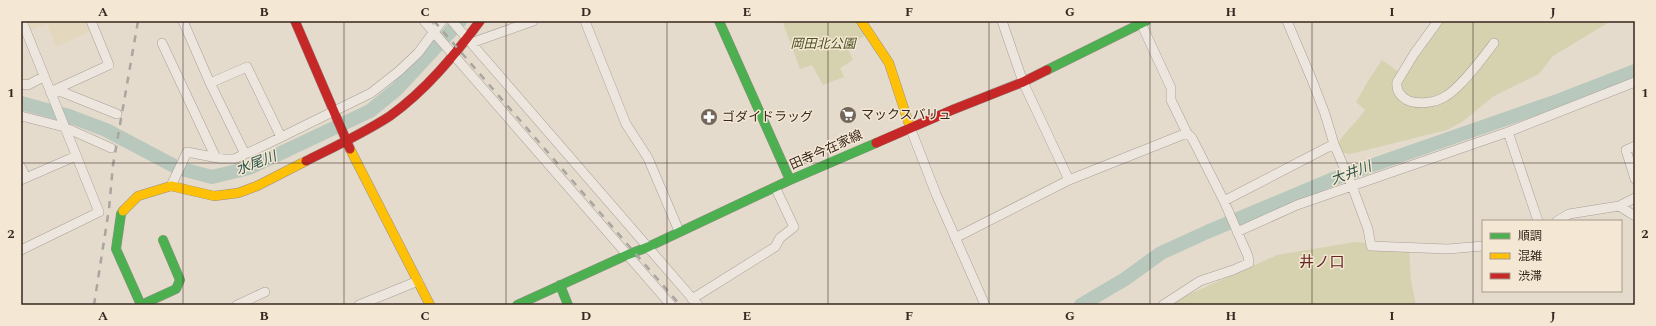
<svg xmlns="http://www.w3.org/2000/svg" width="1656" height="326" viewBox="0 0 1656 326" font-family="Spectral,'Noto Sans JP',serif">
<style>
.farmland{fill:#e3d8be}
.green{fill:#d6d2b0}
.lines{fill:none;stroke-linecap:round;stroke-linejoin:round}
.river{stroke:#b8c8bc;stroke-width:14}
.street-casing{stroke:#a9a096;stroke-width:10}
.fast-casing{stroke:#988f86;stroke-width:10}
.slow-casing{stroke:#988f86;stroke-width:10}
.jam-casing{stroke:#988f86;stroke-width:10}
.street{stroke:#ece6df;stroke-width:9}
.fast{stroke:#4caf50;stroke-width:9}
.slow{stroke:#ffc107;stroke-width:9}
.jam{stroke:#c62828;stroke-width:9}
.rail{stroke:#aba59f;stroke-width:2.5;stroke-dasharray:7 7;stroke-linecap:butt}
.grid{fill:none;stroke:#37271e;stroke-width:1;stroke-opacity:0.55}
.labels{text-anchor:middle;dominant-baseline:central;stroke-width:3;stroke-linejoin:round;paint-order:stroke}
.park-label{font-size:13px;font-style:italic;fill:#4d5326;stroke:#f4e7d3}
.poi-label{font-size:13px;fill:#37271e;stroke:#f4e7d3;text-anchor:start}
.street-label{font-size:13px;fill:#37271e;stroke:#f4e7d3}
.water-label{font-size:14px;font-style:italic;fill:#2e564f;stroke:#f4e7d3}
.quarter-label{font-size:15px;fill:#62251f;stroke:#f4e7d3}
.neatline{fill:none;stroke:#37271e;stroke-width:1.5}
.grid-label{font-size:13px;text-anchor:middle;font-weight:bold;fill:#37271e}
</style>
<rect width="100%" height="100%" fill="#e4dbcd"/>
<path class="farmland" d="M26 21H86L91 31 56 47 47 24 30 31Z"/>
<path class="green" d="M788 21H857L866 35 847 47 853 60 840 68 844 77 823 85 812 65 800 69 783 23Z
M1443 21H1611L1553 56 1539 74 1494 96 1462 122 1447 130 1350 154 1344 153 1337 145C1344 132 1357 122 1365 110L1356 102 1368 81 1382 60 1403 75 1435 30Z
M1355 242 1409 246 1411 280 1416 305H1165L1277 255Z"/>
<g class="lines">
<path class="river" d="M21 103 69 116 106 130 178 168 212 177 249 168 370 111 397 89 460 21
M1081 305 1125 279 1161 253 1207 232 1333 179 1560 100 1635 71"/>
<g class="street-casing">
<path id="street" d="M183 21 210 83 245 154
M424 21 671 305
M452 21 698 305
M585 21 626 124 648 158 679 231
M1002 21 1023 82 1069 180
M1140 21 1171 88V100L1187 133 1192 138 1224 201 1248 256 1249 263 1233 270 1200 281 1163 305
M1287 21 1312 80 1325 114 1334 144 1352 186 1368 229 1371 246 1448 249 1483 246
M1438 21 1414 54 1397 82C1396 90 1400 96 1407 100 1417 105 1436 103 1446 96 1462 86 1482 59 1494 43
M162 43 216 158
M471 43 533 21
M210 83 247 67 281 137
M21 84 28 85 43 77
M50 92 109 65 91 21
M51 92H62L117 114
M21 116 64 127 111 148
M910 127 936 194 985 305
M1508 132 1538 221
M1635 146 1626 150 1635 179
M21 167 26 178
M21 180 76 156
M171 186 187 152 223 159H234L263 146 371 93 399 71 418 53 442 21
M1224 201 1334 144
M1619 206 1635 198
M1557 221 1569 214 1619 206 1635 216
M1237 232 1297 205 1508 132 1635 82
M955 238 1069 180 1187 133
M21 250 99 212 22 21
M692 299 775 247 780 238 794 227 775 187
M237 305 265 292
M359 305 418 281"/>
</g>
<g class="fast-casing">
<path id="fast" d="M719 21 790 180
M1047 70 1146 21
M123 211 121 214 116 249 141 305 176 289 180 280 163 240
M560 285 568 305
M517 305 627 255 648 247 790 180 876 143"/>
</g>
<g class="slow-casing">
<path id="slow" d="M861 21 889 63 910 127
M350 149 430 305
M123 211 138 196 171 186 214 196 238 193 257 186 306 161"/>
</g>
<g class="jam-casing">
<path id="jam" d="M295 21 350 149
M876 143 952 110 1023 82 1047 70
M306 161C334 147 364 133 390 116 426 90 454 56 480 21"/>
</g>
<use href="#street" class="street"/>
<use href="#fast" class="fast"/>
<use href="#slow" class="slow"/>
<use href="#jam" class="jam"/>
<path class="rail" d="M434 21 680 305
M94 305 109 209 113 165 138 21"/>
</g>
<path class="grid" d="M183 21V305M344 21V305M506 21V305M667 21V305M828 21V305M989 21V305M1150 21V305M1312 21V305M1473 21V305M21 163H1635"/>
<defs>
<g id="supermarket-disc" transform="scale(0.9)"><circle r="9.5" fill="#74665b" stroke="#f4e7d3"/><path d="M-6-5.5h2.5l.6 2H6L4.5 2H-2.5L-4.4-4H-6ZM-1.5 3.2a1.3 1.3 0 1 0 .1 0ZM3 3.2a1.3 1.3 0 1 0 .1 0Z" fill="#fff"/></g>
<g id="pharmacy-disc" transform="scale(0.9)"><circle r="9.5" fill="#74665b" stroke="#f4e7d3"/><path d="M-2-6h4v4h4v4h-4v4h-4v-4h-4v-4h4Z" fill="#fff"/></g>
</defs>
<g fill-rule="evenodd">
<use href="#supermarket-disc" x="848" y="115"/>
<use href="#pharmacy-disc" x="709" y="117"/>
</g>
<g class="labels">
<g class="park-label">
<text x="823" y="44">岡田北公園</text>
</g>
<g class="poi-label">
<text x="861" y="115">マックスバリュ</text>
<text x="722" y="117">ゴダイドラッグ</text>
</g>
<g class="street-label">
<text transform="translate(826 150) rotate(-24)">田寺今在家線</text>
</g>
<g class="water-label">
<text transform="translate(256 163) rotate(-21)">水尾川</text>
<text transform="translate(1351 173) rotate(-20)">大井川</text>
</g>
<g class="quarter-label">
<text x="1322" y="262">井ノ口</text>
</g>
</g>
<rect width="1656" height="326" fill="none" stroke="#f4e7d3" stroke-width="44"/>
<rect x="1482" y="220" width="140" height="72" fill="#f4e7d3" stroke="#a89a8b"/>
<rect x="1490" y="233" width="20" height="6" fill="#4caf50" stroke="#a89a8b"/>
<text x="1518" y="240" font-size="12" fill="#37271e">順調</text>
<rect x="1490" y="253" width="20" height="6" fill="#ffc107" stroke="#a89a8b"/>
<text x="1518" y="260" font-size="12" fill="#37271e">混雑</text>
<rect x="1490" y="273" width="20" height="6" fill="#c62828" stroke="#a89a8b"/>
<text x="1518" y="280" font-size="12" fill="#37271e">渋滞</text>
<rect x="22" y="22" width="1612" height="282" class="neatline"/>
<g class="grid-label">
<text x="103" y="16">A</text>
<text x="264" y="16">B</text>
<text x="425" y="16">C</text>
<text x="586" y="16">D</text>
<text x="747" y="16">E</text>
<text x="909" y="16">F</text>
<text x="1070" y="16">G</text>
<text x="1231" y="16">H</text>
<text x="1392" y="16">I</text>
<text x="1553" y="16">J</text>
<text x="11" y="97">1</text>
<text x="1645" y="97">1</text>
<text x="11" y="238">2</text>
<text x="1645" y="238">2</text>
<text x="103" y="320">A</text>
<text x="264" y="320">B</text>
<text x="425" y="320">C</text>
<text x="586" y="320">D</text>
<text x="747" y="320">E</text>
<text x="909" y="320">F</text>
<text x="1070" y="320">G</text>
<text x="1231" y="320">H</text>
<text x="1392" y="320">I</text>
<text x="1553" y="320">J</text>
</g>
</svg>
